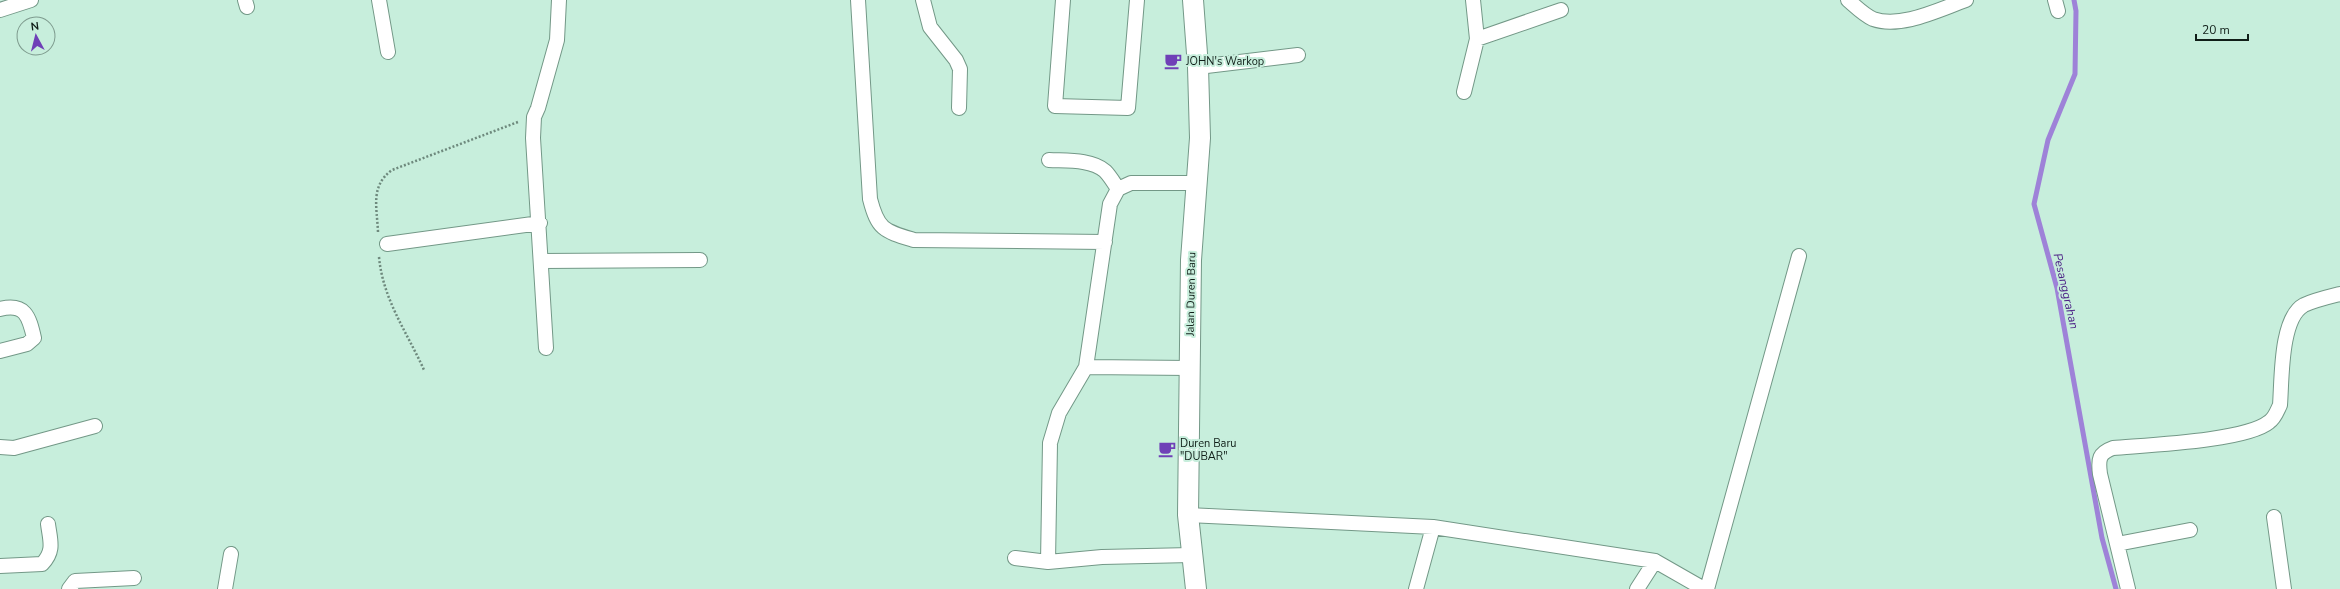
<svg xmlns="http://www.w3.org/2000/svg" width="2340" height="589" viewBox="0 0 2340 589" font-family="'Nunito Sans',sans-serif">
<style>
.lines{fill:none;stroke-linecap:round;stroke-linejoin:round}
.stream{stroke:#9e82d8;stroke-width:5}
.street-casing{stroke:#739887;stroke-width:16}
.secondary-casing{stroke:#739887;stroke-width:22}
.path{stroke:#6e897d;stroke-width:2.5;stroke-dasharray:2 2;stroke-linecap:butt}
.street{stroke:#fff;stroke-width:14}
.secondary{stroke:#fff;stroke-width:20}
.labels{text-anchor:middle;dominant-baseline:central;stroke-width:4;stroke-linejoin:round;paint-order:stroke}
.poi-label{font-size:11px;fill:#101e18;stroke:#c7eedc;text-anchor:start}
.street-label{font-size:11px;fill:#101e18;stroke:#c7eedc}
.water-label{font-size:12px;font-style:italic;fill:#4b2085;stroke:#c7eedc}
</style>
<rect width="100%" height="100%" fill="#c7eedc"/>
<g class="lines">
<path class="stream" d="M2074 0 2076 11 2075 74 2048 140 2034 204 2057 288 2102 538 2116 589"/>
<g class="street-casing">
<path id="street" d="M245 0 247 7
M379 0 388 52
M858 0 870 199C878 230 884 231 914 240L1105 242
M923 0 930 27 956 60 960 69 959 108
M1063 0 1055 106 1128 108 1137 0
M1848 0C1855 6 1864 15 1873 19 1901 29 1940 9 1966 0
M2055 0 2058 11
M0 10 31 0
M1477 39 1561 10
M1198 67 1298 55
M1464 92 1477 39 1473 0
M1049 160C1066 161 1091 159 1105 171 1110 176 1114 183 1118 189
M387 244 540 223
M542 261 700 260
M0 309C25 303 29 316 34 338L27 344 0 351
M546 348 533 138 534 117 538 108 557 40 559 0
M1086 367 1190 368
M0 447 14 448 95 426
M1188 515 1433 527 1655 561 1704 589
M2274 517 2284 589
M2117 544 2190 530
M1015 558 1048 562 1102 557 1191 555
M1048 562 1050 443 1059 413 1086 367 1110 204 1118 189 1131 183H1197
M0 566 42 564C55 551 50 540 48 524
M69 589 75 581 134 578
M225 589 231 554
M1416 589 1433 527
M1637 589 1655 561
M1707 589 1799 256
M2128 589 2100 474C2098 459 2099 453 2113 448 2146 445 2246 441 2269 422 2275 418 2277 411 2280 405 2282 380 2280 318 2304 305 2315 300 2328 297 2340 294"/>
</g>
<g class="secondary-casing">
<path id="secondary" d="M1193 0 1198 67 1200 138 1191 260 1188 515 1196 589"/>
</g>
<path class="path" d="M378 232C377 207 370 186 392 170L518 122
M379 257C383 300 407 332 424 370"/>
<use href="#street" class="street"/>
<use href="#secondary" class="secondary"/>
</g>
<defs>
<g id="cafe-bare" transform="scale(1.38)"><path d="M-5.5-4.5H6V0H3Q3 3.5 0 3.5H-2.5Q-5.5 3.5-5.5 0ZM3-3.2v2h1.7v-2ZM-6 4.5H4V6H-6Z" fill="#6f40b7" stroke="#c7eedc" stroke-width="2.5" paint-order="stroke"/></g>
</defs>
<g fill-rule="evenodd">
<use href="#cafe-bare" x="1173" y="61"/>
<use href="#cafe-bare" x="1167" y="449"/>
</g>
<g class="labels">
<g class="poi-label">
<text x="1186" y="61">JOHN's Warkop</text>
<text x="1180" y="443">Duren Baru<tspan x="1180" dy="13">"DUBAR"</tspan></text>
</g>
<g class="street-label">
<text transform="translate(1191 294) rotate(-89)">Jalan Duren Baru</text>
</g>
<g class="water-label">
<text transform="translate(2066 291) rotate(77)">Pesanggrahan</text>
</g>
</g>
<g transform="translate(36 36) rotate(353)"><circle r="19" fill="#c7eedc" stroke="#7e9b8e"/>
<path d="M0-3L7 15L0 10L-7 15Z" fill="#6f40b7"/>
<text y="-6" font-size="11" font-weight="bold" text-anchor="middle" fill="#101e18">N</text>
</g>
<path d="M2196 34v6h52v-6" fill="none" stroke="#101e18" stroke-width="2"/>
<text x="2202" y="34" font-size="12" fill="#101e18" stroke="#c7eedc" stroke-width="3" paint-order="stroke">20 m</text>
</svg>
